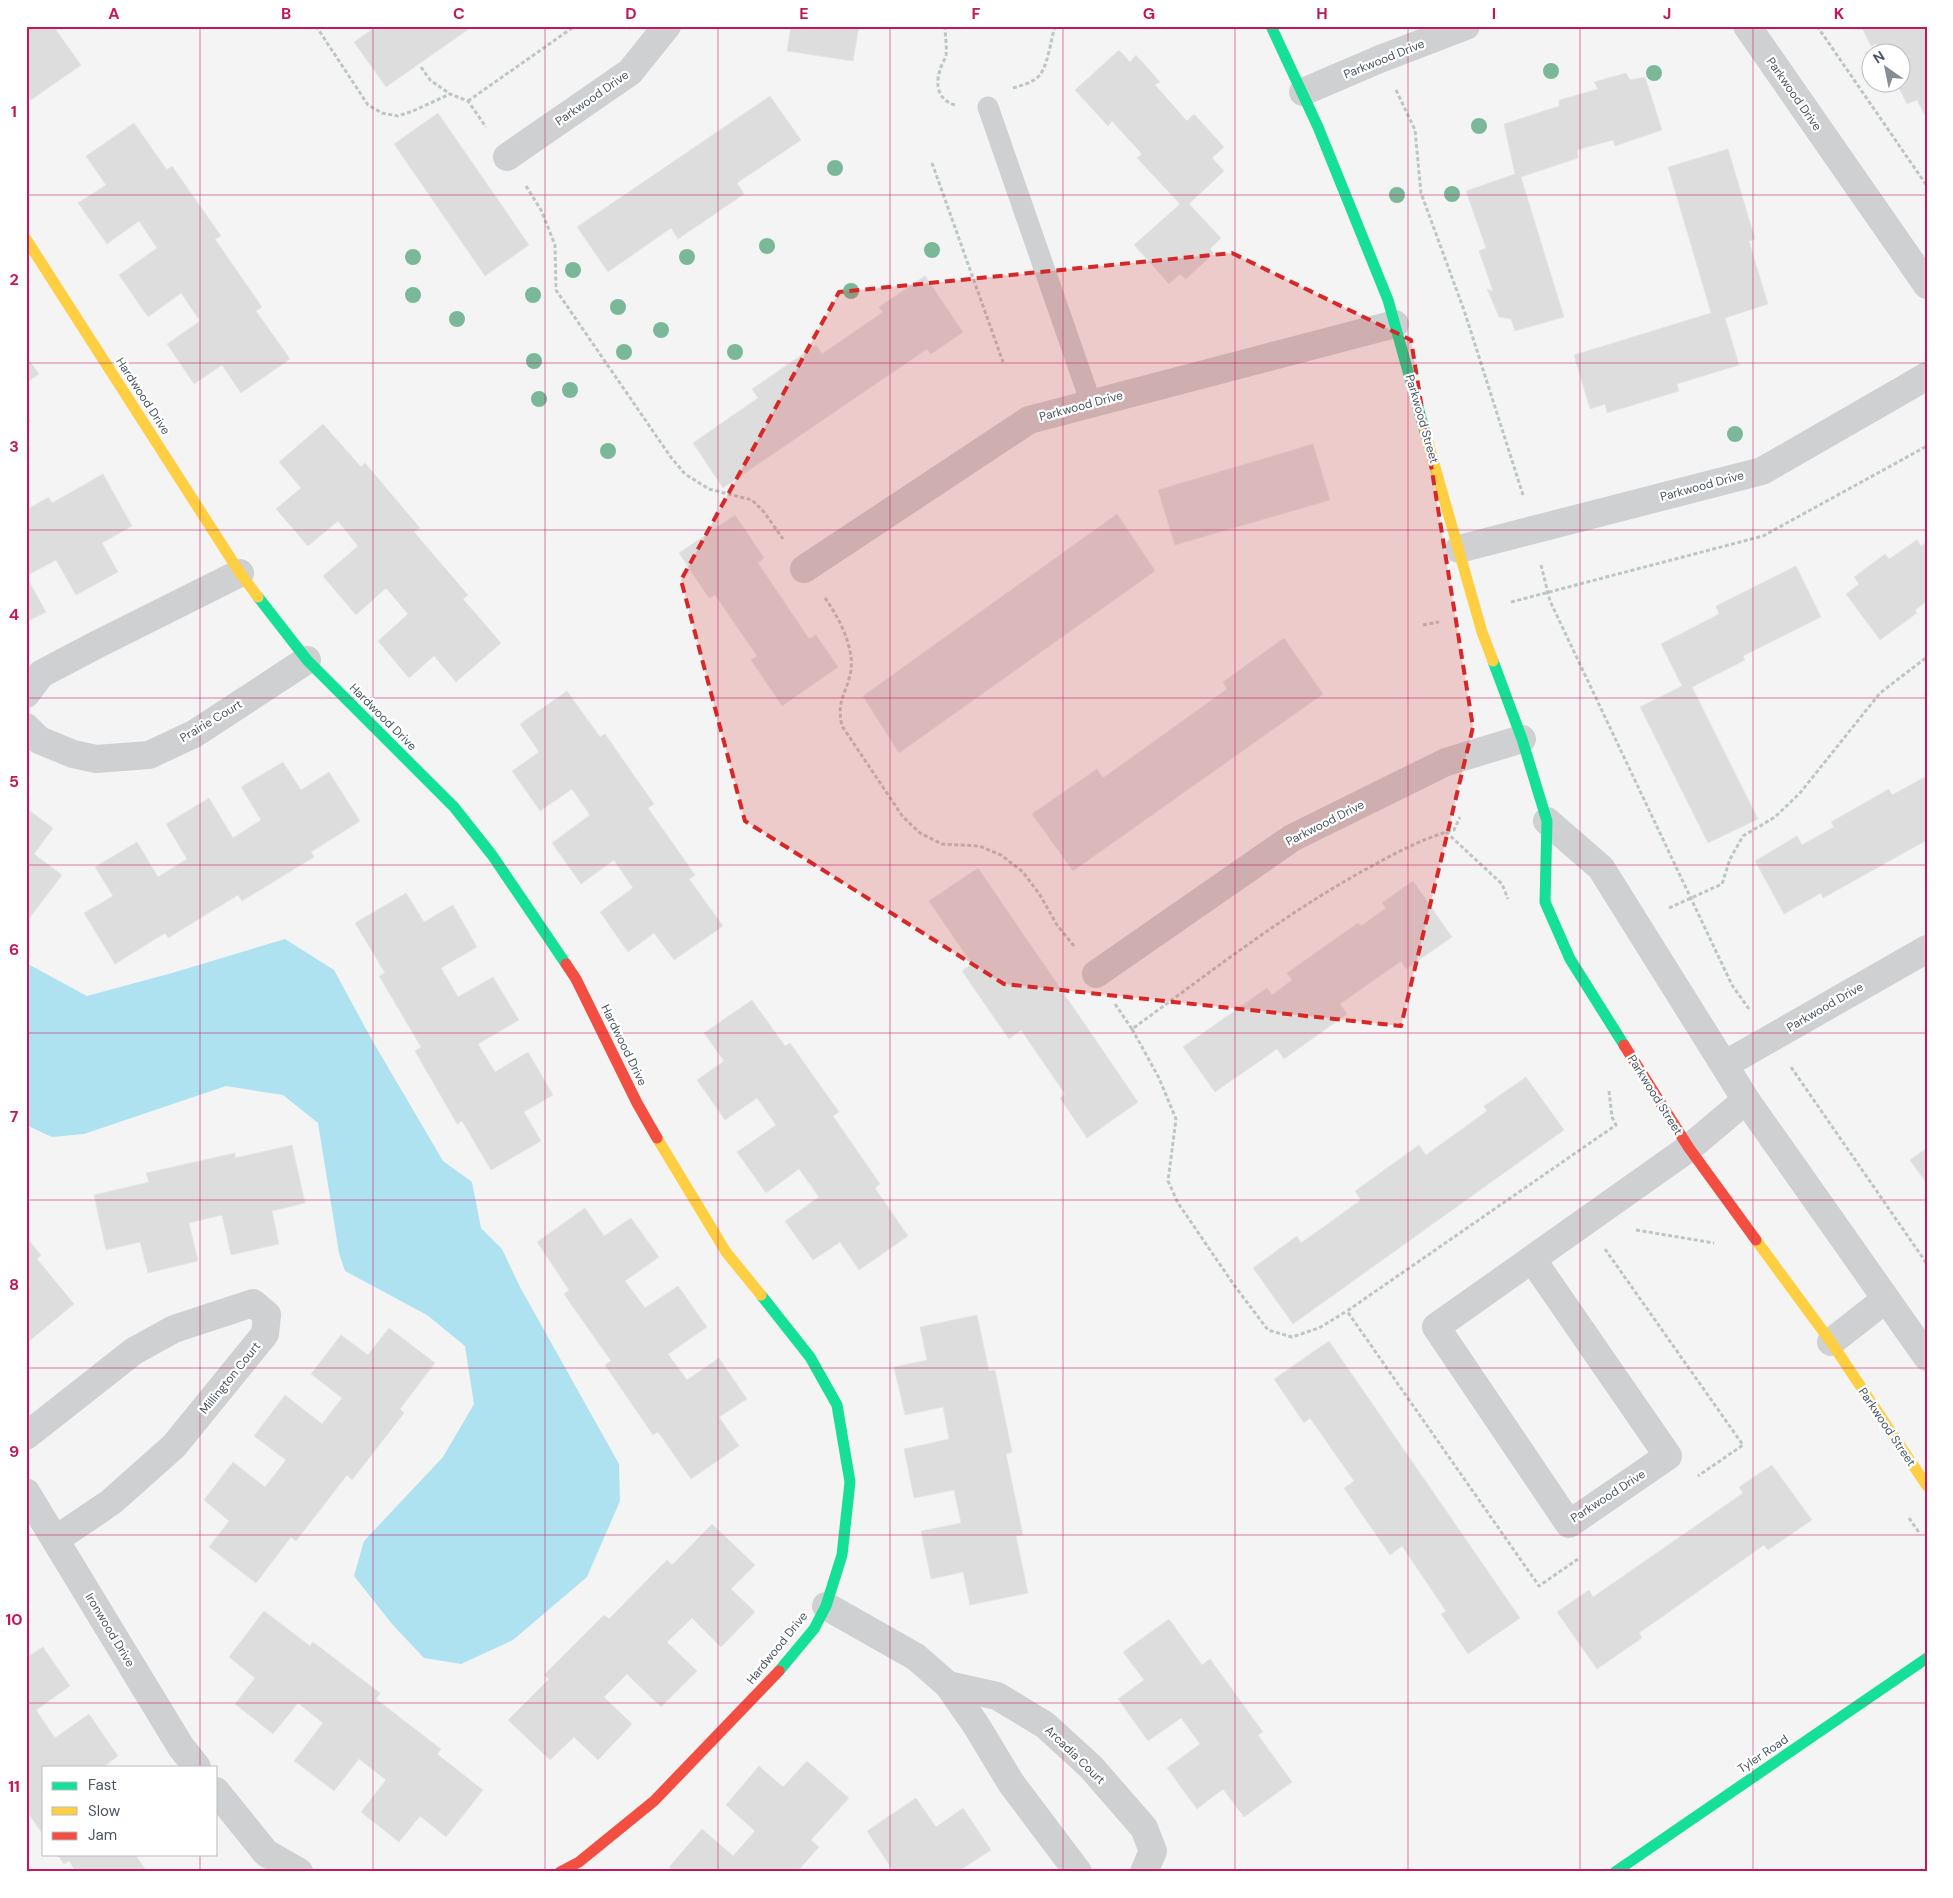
<svg xmlns="http://www.w3.org/2000/svg" width="1953" height="1898" viewBox="0 0 1953 1898" font-family="'DM Sans',sans-serif">
<style>
.water{fill:#aee2f0}
.building{fill:#ddddde;stroke:#e5e6e7}
.lines{fill:none;stroke-linecap:round;stroke-linejoin:round}
.path{stroke:#bcc7c4;stroke-width:3;stroke-dasharray:4 2.5;stroke-linecap:butt}
.lane{stroke:#ced0d2;stroke-width:21}
.street{stroke:#ced0d2;stroke-width:28}
.fast{stroke:#16e098;stroke-width:11}
.slow{stroke:#ffcf43;stroke-width:11}
.jam{stroke:#f24e42;stroke-width:11}
.tree{fill:#7ab899}
.marked{fill:#d62828;fill-opacity:0.2;stroke:#d62828;stroke-width:4;stroke-dasharray:10 6;stroke-linejoin:round}
.grid{fill:none;stroke:#c2185b;stroke-width:1;stroke-opacity:0.55}
.labels{text-anchor:middle;dominant-baseline:central;stroke-width:4.5;stroke-linejoin:round;paint-order:stroke}
.street-label{font-size:12px;fill:#4a5661;stroke:#fff}
.neatline{fill:none;stroke:#c2185b;stroke-width:2}
.grid-label{font-size:16px;text-anchor:middle;font-weight:bold;fill:#c2185b}
</style>
<rect width="100%" height="100%" fill="#f4f4f4"/>
<path class="water" d="M285 939 334 970 372 1040 443 1161 472 1182 481 1228 502 1249 520 1287 619 1464 620 1501 587 1577 513 1640 461 1664 424 1658 392 1624 354 1576 364 1541 443 1457 474 1404 465 1346 427 1315 345 1271 339 1253 318 1123 283 1095 226 1086 84 1134 52 1137 26 1125V963L87 996 172 973Z"/>
<path class="building" d="M26 26H53L81 65 31 100 26 92Z
M377 26H473L386 87 354 42Z
M791 26H859L853 61 787 51Z
M1861 26H1927V119L1917 100 1907 104 1896 82H1900V52H1880L1876 44 1871 46Z
M1119 50 1130 62 1136 55 1160 82 1155 85 1187 121 1194 114 1224 147 1212 158 1224 171 1189 204 1221 238 1210 249 1214 253 1186 279 1180 274 1169 284 1134 245 1180 204 1137 158 1142 154 1112 121 1108 126 1075 90Z
M1626 73 1630 80 1645 77 1662 130 1615 146 1613 140 1577 150 1578 158 1521 177 1564 317 1515 331 1511 319 1499 317 1487 289 1493 291 1479 251 1486 248 1466 191 1515 174 1504 124 1559 106V100L1598 89 1594 82Z
M770 96 801 140 737 183 744 194 678 239 671 228 608 272 577 227Z
M438 113 529 245 485 276 394 144Z
M134 123 167 170 172 166 221 236 215 239 262 307 256 311 290 359 241 393 222 365 194 384 167 344 200 321 181 293 148 317 119 275 157 248 139 221 107 244 78 203 106 185 86 156Z
M1728 149 1755 239 1749 241 1768 304 1725 318 1739 365 1677 384 1679 391 1607 413 1605 404 1590 409 1574 355 1711 313 1668 167Z
M925 276 963 332 931 354 927 349 723 488 693 443 758 398 752 389 816 345 822 354 883 312 879 307Z
M26 356 39 374 26 383Z
M26 414 31 421 26 424Z
M323 424 361 467 365 463 420 528 414 532 468 595 463 599 501 643 456 682 434 656 409 678 378 641 408 614 386 588 356 615 323 576 358 546 338 521 308 546 276 509 301 488 279 462Z
M1313 444 1330 500 1175 545 1158 490Z
M103 474 132 526 102 543 118 572 76 595 56 560 26 576 46 612 26 622V510L49 497 52 503Z
M1117 514 1155 571 899 753 863 696Z
M735 515 764 558 758 563 809 639 816 635 838 667 782 706 751 660 757 656 715 595 709 598 679 553Z
M1917 540 1921 546 1927 542V601L1915 610 1917 613 1880 640 1846 594 1859 584 1854 577 1885 554 1889 559Z
M1796 566 1821 617 1743 656 1745 660 1692 687 1758 819 1708 843 1640 707 1682 686 1661 644 1719 614 1716 606Z
M1284 638 1323 694 1073 871 1032 814 1097 769 1103 778 1227 689 1223 682Z
M567 691 600 737 605 734 654 804 648 808 695 875 689 879 723 926 674 960 654 933 628 952 600 912 633 888 614 860 581 884 552 843 590 815 572 789 540 811 512 771 539 752 520 724Z
M283 762 301 790 329 772 360 821 311 852 314 857 242 901 238 895 168 938 165 933 115 964 84 913 113 896 95 867 137 842 158 877 187 859 166 824 209 798 233 838 261 820 241 787Z
M1927 776V840L1823 898 1821 893 1784 914 1755 861 1797 836 1802 845 1834 827 1831 822 1889 789 1892 795Z
M26 808 53 828 34 854 62 875 28 920Z
M978 868 1138 1102 1087 1138 1060 1098 1065 1094 1021 1030 1009 1039 962 971 972 964 929 901Z
M1413 881 1452 937 1406 969 1401 961 1340 1004 1347 1014 1284 1059 1277 1049 1215 1092 1183 1047 1267 988 1272 995 1292 980 1287 973 1358 923 1361 926 1386 908 1382 903Z
M406 893 424 922 453 905 477 947 441 968 458 997 493 977 519 1020 478 1044 495 1072 528 1052 553 1095 524 1112 541 1141 491 1170 462 1121 457 1124 415 1051 421 1047 379 976 385 973 355 923Z
M752 1000 785 1046 790 1043 839 1112 833 1116 880 1184 875 1188 908 1236 859 1270 840 1242 813 1260 785 1221 819 1197 799 1169 766 1193 737 1152 776 1125 757 1098 725 1120 697 1080 724 1061 704 1033Z
M1526 1077 1564 1130 1293 1324 1253 1268 1297 1236 1301 1243 1361 1200 1355 1191 1419 1145 1426 1155 1487 1111 1484 1106Z
M292 1145 305 1203 272 1211 279 1244 231 1255 222 1215 189 1223 198 1261 148 1273 140 1242 106 1250 94 1195 149 1182 146 1173 235 1153V1158Z
M1927 1148V1184L1910 1160Z
M585 1208 604 1236 631 1218 659 1257 625 1281 645 1308 678 1286 707 1327 668 1354 687 1380 719 1358 747 1399 719 1417 739 1446 691 1479 658 1432 653 1435 605 1365 611 1361 564 1294 569 1290 537 1242Z
M26 1237 41 1255 37 1259 74 1304 28 1342Z
M977 1315 989 1371 995 1370 1012 1452 1006 1454 1023 1535 1016 1536 1028 1593 970 1605 963 1572 931 1579 921 1531 961 1523 954 1490 914 1498 904 1449 949 1439 943 1407 905 1415 894 1367 927 1360 920 1327Z
M389 1328 435 1363 400 1409 404 1413 352 1480 347 1475 296 1541 291 1537 256 1583 209 1547 229 1521 204 1500 233 1462 265 1487 286 1460 254 1436 285 1395 322 1424 342 1398 311 1374 341 1335 368 1355Z
M1329 1341 1520 1618 1468 1654 1441 1614 1446 1611 1402 1546 1390 1555 1344 1488 1354 1481 1310 1418 1304 1423 1274 1379Z
M1772 1465 1812 1520 1768 1550 1764 1545 1639 1633 1642 1638 1597 1669 1557 1612 1589 1590 1593 1597 1743 1493 1739 1487Z
M712 1524 755 1565 731 1589 755 1612 721 1647 692 1618 667 1642 697 1671 661 1707 627 1674 604 1697 632 1724 598 1760 574 1737 550 1760 508 1720 549 1679 544 1675 604 1615 609 1619 667 1560 672 1565Z
M264 1611 310 1646 313 1642 380 1693 376 1699 441 1749 437 1754 483 1790 446 1837 420 1816 399 1842 361 1812 386 1780 359 1759 334 1791 294 1761 323 1723 298 1703 273 1734 235 1704 255 1678 229 1657Z
M1169 1619 1202 1665 1210 1659 1263 1732 1258 1735 1292 1782 1244 1817 1223 1789 1197 1809 1167 1768 1200 1744 1181 1718 1148 1741 1118 1699 1144 1680 1123 1652Z
M43 1647 70 1686 36 1710 55 1738 89 1714 118 1756 103 1767H44V1836L26 1810V1658Z
M807 1761 849 1798 811 1840 819 1847 797 1872H675L669 1867 702 1829 733 1856 755 1831 726 1805 759 1766 783 1787Z
M916 1798 936 1827 963 1808 991 1850 957 1872H894L867 1831Z
M57 1854H135L147 1872H76L69 1861 64 1864Z"/>
<g class="lines">
<path class="path" d="M316 26 368 105 382 113 398 116 413 111 450 94 468 101 486 127
M945 26C945 35 947 46 946 55 945 60 941 65 940 70 935 85 938 100 955 105
M1817 26 1927 186
M421 67 430 80 450 94
M1013 88C1022 85 1032 83 1039 76 1048 66 1051 39 1055 26
M1396 90 1415 130 1421 193 1465 313 1523 495
M468 101 575 26
M932 163 1003 362
M526 186 541 210 555 245 556 290 670 456 685 474 709 489 752 500 764 512 783 539
M1541 565 1550 601 1732 985 1749 1009
M825 598C838 616 854 646 851 670 847 694 836 699 842 726L903 817 920 833 942 844 979 846 1001 855 1023 872 1040 895 1057 925 1074 946
M1511 602 1763 536 1927 446
M1423 625 1439 622
M1446 832 1502 884 1508 899
M1669 908 1722 884 1730 859 1743 836 1775 817 1800 793 1880 693 1927 657
M1115 1004 1132 1029C1207 975 1280 917 1361 872 1390 856 1422 838 1454 830L1460 817
M1132 1029 1159 1078 1176 1119 1168 1181 1178 1203 1234 1285 1268 1330 1292 1337 1319 1328 1347 1311
M1791 1067 1927 1264
M1636 1230 1714 1243
M1605 1249 1743 1445 1698 1476
M1909 1518 1920 1534
M1578 1559 1539 1586 1347 1311 1616 1125 1612 1117 1609 1091"/>
<path class="lane" d="M988 107 1091 403"/>
<path class="street" d="M1747 26 1927 285
M1303 92 1380 59 1466 26
M507 157 630 72 667 26
M1459 549 1762 471 1927 376
M804 569 1029 420 1395 324
M26 694 41 674 96 645 240 573
M26 727 39 740 73 754 96 759 149 755 194 734 307 660
M1547 821 1601 868 1746 1100 1927 1357
M1096 974 1292 838 1446 762 1522 739
M1724 1065 1927 949
M1532 1259 1668 1456 1569 1524 1436 1327 1689 1148 1746 1100
M1831 1342 1886 1299
M26 1436 134 1351 174 1329 253 1303 267 1315 265 1334 174 1446 111 1502 55 1540
M26 1492 181 1747 197 1767
M826 1606 916 1657 948 1685 976 1725 1011 1783 1078 1872
M948 1685 997 1696 1045 1725 1091 1767 1144 1828 1153 1851 1144 1872
M216 1791 266 1853 299 1872"/>
<path class="fast" d="M1271 26 1318 127 1388 300 1425 432
M258 597 307 660 454 807 492 855 566 964
M1493 661 1522 739 1547 821 1545 902 1570 959 1624 1045
M761 1295 810 1357 837 1405 850 1482 842 1555 826 1606 814 1629 779 1671
M1615 1872 1927 1658"/>
<path class="slow" d="M26 239 240 573 258 597
M1425 432 1482 632 1493 661
M657 1138 726 1252 761 1295
M1756 1240 1831 1342 1927 1486"/>
<path class="jam" d="M566 964 576 979 637 1103 657 1138
M1624 1045 1689 1148 1756 1240
M560 1872 579 1862 654 1801 779 1671"/>
</g>
<g class="tree">
<circle cx="1551" cy="71" r="8"/>
<circle cx="1654" cy="73" r="8"/>
<circle cx="1479" cy="126" r="8"/>
<circle cx="835" cy="168" r="8"/>
<circle cx="1452" cy="194" r="8"/>
<circle cx="1397" cy="195" r="8"/>
<circle cx="767" cy="246" r="8"/>
<circle cx="932" cy="250" r="8"/>
<circle cx="413" cy="257" r="8"/>
<circle cx="687" cy="257" r="8"/>
<circle cx="573" cy="270" r="8"/>
<circle cx="851" cy="291" r="8"/>
<circle cx="413" cy="295" r="8"/>
<circle cx="533" cy="295" r="8"/>
<circle cx="618" cy="307" r="8"/>
<circle cx="457" cy="319" r="8"/>
<circle cx="661" cy="330" r="8"/>
<circle cx="624" cy="352" r="8"/>
<circle cx="735" cy="352" r="8"/>
<circle cx="534" cy="361" r="8"/>
<circle cx="570" cy="390" r="8"/>
<circle cx="539" cy="399" r="8"/>
<circle cx="1735" cy="434" r="8"/>
<circle cx="608" cy="451" r="8"/>
</g>
<path class="marked" d="M1232 253 1411 340 1473 727 1401 1026 1004 984 745 821 681 580 839 292Z"/>
<path class="grid" d="M200 26V1767M373 26V1872M545 26V1872M718 26V1872M890 26V1872M1063 26V1872M1235 26V1872M1408 26V1872M1580 26V1872M1753 26V1872M26 195H1927M26 363H1927M26 530H1927M26 698H1927M26 865H1927M26 1033H1927M26 1200H1927M26 1368H1927M26 1535H1927M26 1703H1927M200 1854V1872"/>
<g class="labels">
<g class="street-label">
<text transform="translate(1384 59) rotate(-22)">Parkwood Drive</text>
<text transform="translate(1794 94) rotate(55)">Parkwood Drive</text>
<text transform="translate(592 98) rotate(-35)">Parkwood Drive</text>
<text transform="translate(143 396) rotate(57)">Hardwood Drive</text>
<text transform="translate(1081 406) rotate(-15)">Parkwood Drive</text>
<text transform="translate(1422 419) rotate(74)">Parkwood Street</text>
<text transform="translate(1702 486) rotate(-15)">Parkwood Drive</text>
<text transform="translate(383 717) rotate(45)">Hardwood Drive</text>
<text transform="translate(211 721) rotate(-31)">Prairie Court</text>
<text transform="translate(1325 823) rotate(-27)">Parkwood Drive</text>
<text transform="translate(1825 1007) rotate(-30)">Parkwood Drive</text>
<text transform="translate(624 1045) rotate(64)">Hardwood Drive</text>
<text transform="translate(1655 1095) rotate(58)">Parkwood Street</text>
<text transform="translate(230 1378) rotate(-51)">Millington Court</text>
<text transform="translate(1887 1427) rotate(56)">Parkwood Street</text>
<text transform="translate(1608 1496) rotate(-33)">Parkwood Drive</text>
<text transform="translate(110 1630) rotate(59)">Ironwood Drive</text>
<text transform="translate(777 1648) rotate(-51)">Hardwood Drive</text>
<text transform="translate(1763 1754) rotate(-34)">Tyler Road</text>
<text transform="translate(1075 1755) rotate(44)">Arcadia Court</text>
</g>
</g>
<rect width="1953" height="1898" fill="none" stroke="#ffffff" stroke-width="55"/>
<rect x="42" y="1766" width="175" height="90" fill="#ffffff" stroke="#b7bbc0"/>
<rect x="52" y="1782" width="25" height="8" fill="#16e098" stroke="#b7bbc0"/>
<text x="88" y="1790" font-size="15" fill="#4a5661">Fast</text>
<rect x="52" y="1807" width="25" height="8" fill="#ffcf43" stroke="#b7bbc0"/>
<text x="88" y="1816" font-size="15" fill="#4a5661">Slow</text>
<rect x="52" y="1832" width="25" height="8" fill="#f24e42" stroke="#b7bbc0"/>
<text x="88" y="1840" font-size="15" fill="#4a5661">Jam</text>
<g transform="translate(1886 68) rotate(327)"><circle r="24" fill="#ffffff" stroke="#b7bbc0"/>
<path d="M0-4L9 19L0 12L-9 19Z" fill="#868d94"/>
<text y="-8" font-size="14" font-weight="bold" text-anchor="middle" fill="#4a5661">N</text>
</g>
<rect x="28" y="28" width="1898" height="1842" class="neatline"/>
<g class="grid-label">
<text x="114" y="19">A</text>
<text x="286" y="19">B</text>
<text x="459" y="19">C</text>
<text x="631" y="19">D</text>
<text x="804" y="19">E</text>
<text x="976" y="19">F</text>
<text x="1149" y="19">G</text>
<text x="1322" y="19">H</text>
<text x="1494" y="19">I</text>
<text x="1667" y="19">J</text>
<text x="1839" y="19">K</text>
<text x="14" y="117">1</text>
<text x="14" y="285">2</text>
<text x="14" y="452">3</text>
<text x="14" y="620">4</text>
<text x="14" y="787">5</text>
<text x="14" y="955">6</text>
<text x="14" y="1122">7</text>
<text x="14" y="1290">8</text>
<text x="14" y="1457">9</text>
<text x="14" y="1625">10</text>
<text x="14" y="1792">11</text>
</g>
</svg>
